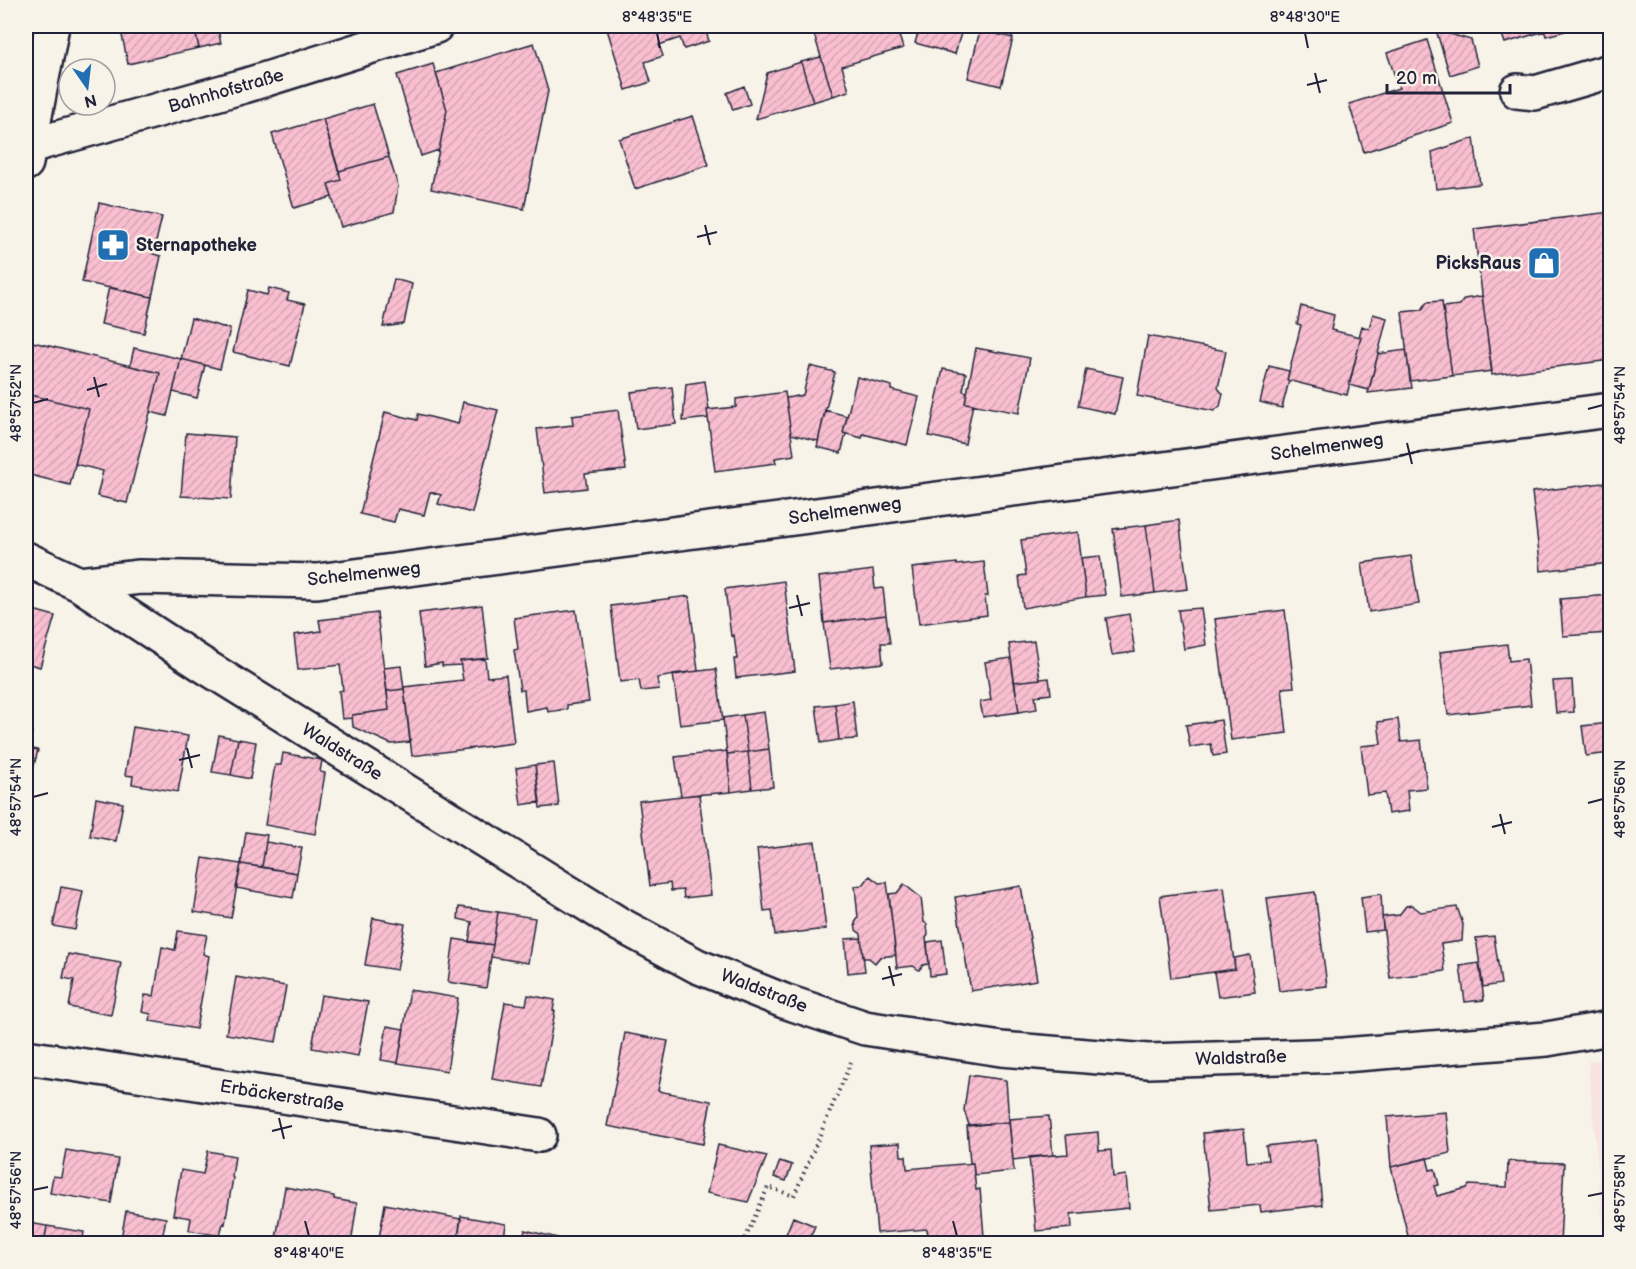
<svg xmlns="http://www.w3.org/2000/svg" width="1636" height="1269" viewBox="0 0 1636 1269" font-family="'Balsamiq Sans',sans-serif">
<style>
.built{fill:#f8e3e1}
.building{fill:url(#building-hatch);stroke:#22223b;stroke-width:1.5}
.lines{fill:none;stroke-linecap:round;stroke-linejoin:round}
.minor-casing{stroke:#22223b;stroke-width:38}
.path{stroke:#22223b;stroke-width:4;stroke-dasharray:1.5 4.5;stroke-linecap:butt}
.minor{stroke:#f7f3e8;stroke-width:33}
.ticks{fill:none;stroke:#22223b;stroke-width:2}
.labels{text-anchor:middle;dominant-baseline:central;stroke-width:5;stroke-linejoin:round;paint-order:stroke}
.street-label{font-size:18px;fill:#22223b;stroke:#f7f3e8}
.poi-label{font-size:18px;font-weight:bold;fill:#22223b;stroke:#f7f3e8;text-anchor:start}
.neatline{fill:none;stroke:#22223b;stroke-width:2}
.ticks-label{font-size:15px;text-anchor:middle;fill:#22223b}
</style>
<defs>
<pattern id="building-hatch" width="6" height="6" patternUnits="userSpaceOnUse" patternTransform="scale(1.5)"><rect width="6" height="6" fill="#f9bfd0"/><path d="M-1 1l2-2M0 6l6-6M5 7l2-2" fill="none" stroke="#d5a4b4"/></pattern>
</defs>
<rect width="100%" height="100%" fill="#f7f3e8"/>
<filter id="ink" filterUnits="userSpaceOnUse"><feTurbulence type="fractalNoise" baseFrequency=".0167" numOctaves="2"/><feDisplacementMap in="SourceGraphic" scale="12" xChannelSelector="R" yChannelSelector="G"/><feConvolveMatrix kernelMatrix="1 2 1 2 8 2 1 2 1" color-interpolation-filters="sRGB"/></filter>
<g filter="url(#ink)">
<path class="built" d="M1610 1057V1243L1605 1244 1588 1062Z"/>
<path class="building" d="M120 26H194L199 48 128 64Z
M194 26H217L221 43 199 48Z
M606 26H704L709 41 684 49 680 38 659 45 663 56 645 62 651 82 626 90Z
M822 26H896L903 48 842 66 849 91 833 96 813 31 823 28Z
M920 26H963L955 54 915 43Z
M1499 26H1543L1545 31 1505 43Z
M1543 26H1563L1565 31 1546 36Z
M980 30 1013 38 1001 86 968 78Z
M1436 30 1471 40 1478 66 1450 75Z
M1427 40 1453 123 1364 152 1349 104 1399 88 1387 53Z
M534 43 548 91 524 209 431 189 447 110 436 73Z
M821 57 833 96 813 102 801 62Z
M801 62 813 102 756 119 767 73Z
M433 64 447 110 439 150 421 156 397 75Z
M744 86 750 104 733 110 727 93Z
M373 104 389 157 339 171 323 119Z
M693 116 709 165 635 189 619 139Z
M323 119 341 180 328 184 332 197 294 208 272 134Z
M1474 138 1480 184 1436 189 1432 152Z
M389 157 398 186 394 212 341 227 328 184 341 180 339 171Z
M99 203 162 217 153 254 161 256 152 297 82 282Z
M1610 212V360L1492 375 1474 229Z
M394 279 412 284 404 324 383 327Z
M109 287 152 297 144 333 101 324Z
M269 288 289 293 287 300 305 304 290 366 233 352 248 290 267 295Z
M1482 296 1492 371 1452 376 1443 307 1460 305 1464 299Z
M1442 301 1452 376 1410 381 1402 312 1422 310 1427 302Z
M1301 306 1334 315 1331 330 1361 337 1347 395 1287 380 1301 325 1297 324Z
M1373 314 1387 318 1369 390 1349 385 1361 337H1359L1362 326 1369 329Z
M191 318 230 329 220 369 181 359Z
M1148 336 1226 351 1218 388 1223 394 1220 406 1214 411 1137 396Z
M33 342 160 373 127 503 97 496 103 471 75 464 89 409 26 394V372Z
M134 348 181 359 167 416 150 412 160 373 130 366Z
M976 348 1030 358 1019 413 965 403Z
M1406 350 1412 388 1368 393 1378 354Z
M181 359 205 365 197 398 173 392Z
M810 366 835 372 818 441 791 434 786 398 803 395Z
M1269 366 1289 371 1287 380 1289 381 1282 408 1260 402Z
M943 369 966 373 963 391 967 392 965 403 973 404 965 444 929 436Z
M1086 369 1123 377 1115 414 1078 406Z
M857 377 892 386 891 390 919 397 907 445 863 434 862 438 843 433Z
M705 381 709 410H707L708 418 683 421 686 384Z
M672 387 676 424 636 429 631 392Z
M785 392 794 455 775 458 776 463 715 471 707 410 736 407V399Z
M26 394 89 409 70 485 26 474Z
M463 402 498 410 472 513 438 504 441 495 430 492 424 515 398 509 394 522 360 514 385 412 417 420 418 414 458 424Z
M618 410 626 470 585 474 587 488 545 493 537 429 573 425 572 416Z
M825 410 847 416 843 433 846 434 841 453 817 447Z
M186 433 235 437 231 499 181 496Z
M1610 482V563L1541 571 1532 492Z
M1179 520 1188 589 1155 593 1146 525Z
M1146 525 1155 593 1122 597 1113 529Z
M1078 532 1086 597 1023 608 1019 576 1026 575 1021 540Z
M1100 556 1105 595 1086 597 1081 558Z
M1411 556 1419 604 1369 612 1362 563Z
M984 562 988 596H985L987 615 919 624 912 568 957 563V565Z
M873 570 875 589 883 588 886 615 824 623 819 577Z
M784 581 795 671 736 678 734 659H737L734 635 731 636 725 589Z
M1610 595V633L1563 636 1560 599Z
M689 596 698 671 657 678 659 689 641 691 639 680 620 682 611 606Z
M482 605 488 658 460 661 461 665 442 666V663L425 666 419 613Z
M26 608 55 616 40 667 26 663Z
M1201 608 1206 645 1184 649 1178 610Z
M576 610 589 702 567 705V709L548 712 547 707 526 711 524 690H520L514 650 518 649 514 618Z
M1285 610 1294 687 1282 688 1287 733 1231 740 1215 619Z
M377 613 389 710 352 715V718L342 719 339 691 343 690 340 665 298 670 294 635 321 631 319 620Z
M1129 614 1135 652 1112 655 1106 618Z
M886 615 890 643H881L883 663 830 669 824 623Z
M1034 641 1040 679 1014 682 1009 644Z
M1507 644 1509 661 1526 659 1531 705 1448 715 1440 652Z
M1011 658 1019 712 983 717 980 702 991 700 985 662Z
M485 659 487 677 506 675 514 743 412 756 404 687 463 680 460 661Z
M401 666 404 689 387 691 384 668Z
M716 669 723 720 680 725 673 674Z
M1049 678 1051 694 1035 696 1037 709 1019 712 1014 682Z
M1572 680 1574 712 1556 713 1553 681Z
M404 689 410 742 391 744 353 727 352 715 389 710 387 691Z
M853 701 857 739 839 740 835 704Z
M835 704 839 740 821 743 816 706Z
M764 712 769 749 748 752 743 715Z
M743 715 748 752 727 754 723 718Z
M1398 719 1401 742 1421 740 1427 788 1407 790 1409 811 1388 814 1385 793 1367 795 1361 746 1381 744 1378 722Z
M1221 720 1226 754 1213 756 1211 744 1190 747 1186 725Z
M1610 723V753L1586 756 1582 726Z
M133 727 188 736 178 792 132 784 133 776 125 775Z
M26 731 32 732 28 748 38 750 32 773 26 771Z
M219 735 238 739 231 775 212 772Z
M238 739 256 742 250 779 231 775Z
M769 749 773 787 752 789 748 752Z
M727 751 731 792 681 796 675 757Z
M748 752 752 789 731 792 727 754Z
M283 753 322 760 320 772 325 773 315 834 265 825 275 765H281Z
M554 763 559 806 540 808 535 765Z
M535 765 540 802 521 805 516 768Z
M699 794 711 895 684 898 683 890 671 891 670 883 650 886 639 801Z
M96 798 123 803 116 841 90 836Z
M246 832 267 835 262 867 241 864Z
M266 842 302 848 297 873 262 867Z
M815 842 826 929 775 935 772 910 764 911 757 849Z
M203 858 241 864 231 918 194 912Z
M241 864 297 873 293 898 236 888Z
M870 876 879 883 887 882 896 955 880 957 875 963 869 958H863L861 934 856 930 855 923 858 918 855 886 863 885Z
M904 884 921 898 924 922 927 924 928 935 926 938 929 964 923 965 919 970 913 966 897 968 889 894 897 893Z
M1021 886 1037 980 971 991 955 897Z
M61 887 83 891 75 930 53 926Z
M1224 887 1235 969 1171 978 1160 896Z
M1315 892 1327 986 1279 991 1267 898Z
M1381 894 1383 930 1365 932 1361 897Z
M1412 905 1421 912 1457 907 1463 924 1462 941 1441 944 1445 971 1390 978 1382 917 1399 915 1406 906Z
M459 907 498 912 493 945 469 942 472 922 458 919Z
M498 912 535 918 528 963 491 957Z
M373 918 405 924 397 970 365 965Z
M178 931 207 935 203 954 209 956 196 1029 150 1021 151 1014 142 1012 145 995 154 996 162 947 175 950Z
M1494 936 1501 984 1483 987 1476 938Z
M861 938 865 971 848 973 845 939Z
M454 939 493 945 486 988 448 982Z
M942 940 946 974 930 976 927 942Z
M68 954 121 963 111 1015 69 1007 74 980 63 978Z
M1250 955 1255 992 1218 997 1214 972 1235 969 1234 958Z
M1479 963 1484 1000 1465 1002 1460 966Z
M236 977 286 986 276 1042 226 1034Z
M410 990 458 998 447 1071 398 1063Z
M321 995 368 1002 358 1056 312 1048Z
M528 995 555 1000 553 1010 555 1011 541 1087 492 1079 505 1002 526 1005Z
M387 1026 404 1029 398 1063 381 1060Z
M625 1033 668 1041 658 1091 711 1101 703 1144 607 1126Z
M969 1075 1006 1080 1009 1122 969 1125 964 1110Z
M1446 1112 1450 1153 1391 1167 1387 1117Z
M1049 1116 1053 1155 1013 1160 1009 1119Z
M1009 1122 1014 1171 974 1175 973 1163H970L967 1126Z
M1244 1129 1247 1162 1268 1160 1266 1146 1316 1140 1322 1205 1261 1212 1260 1205 1211 1210 1203 1133Z
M1098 1132 1099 1151 1111 1150 1113 1177 1126 1175 1129 1208 1071 1214 1072 1228 1036 1231 1029 1157 1068 1154 1066 1135Z
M900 1143 901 1156H906L907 1169 973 1163 976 1190 980 1189 984 1236 929 1241 927 1229 877 1233 869 1145Z
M718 1145 767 1156 748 1202 707 1193Z
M66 1150 118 1159 111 1203 50 1193 53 1176 61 1177Z
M208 1151 235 1156 232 1177 233 1178 225 1224 223 1223 220 1236 189 1230 191 1218 173 1215 181 1170 203 1174Z
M1427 1158 1430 1170 1435 1169 1439 1185 1434 1186 1437 1196 1467 1188 1469 1185 1507 1187 1508 1161 1564 1163 1560 1244H1506L1505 1240 1473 1244H1410L1391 1167Z
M780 1161 792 1165 786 1181 774 1177Z
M285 1187 334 1196V1199L357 1203 351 1244H275Z
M385 1204 461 1219 457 1244H378Z
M126 1211 166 1218 161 1244H120Z
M461 1216 506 1224 503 1244H457Z
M793 1217 815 1226 807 1244H782Z
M29 1223 47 1226 44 1244H26Z
M47 1226 84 1232 82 1244H44Z
M525 1230 562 1239 561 1244H522Z"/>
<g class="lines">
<g class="minor-casing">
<path id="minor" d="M1517 91 1535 93 1610 71
M26 147 244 86 436 26
M26 163 52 26
M26 559 79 584 203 665 619 924 697 966 784 1001 865 1028 1001 1049 1148 1061 1343 1055 1547 1039 1610 1028
M79 584 140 577 317 581 1610 410
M26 1057 539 1135"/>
</g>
<path class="path" d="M743 1244 768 1187 794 1196 851 1062"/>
<use href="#minor" class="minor"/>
</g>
</g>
<path class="ticks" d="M657 33 660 48M1305 33 1308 48M1315 73 1320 93M1307 85 1327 80M705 225 710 245M697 237 717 232M94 377 99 397M87 390 107 384M33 403 48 399M1588 409 1603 405M1407 443 1412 464M1399 456 1420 451M797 595 802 616M789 608 810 603M187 748 192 768M179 760 200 755M33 797 48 793M1588 803 1603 799M1500 814 1505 834M1492 827 1512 822M889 966 894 986M882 979 902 974M279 1118 284 1139M272 1131 292 1126M33 1190 48 1187M1588 1196 1603 1193M305 1221 309 1236M953 1221 957 1236"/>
<defs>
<g id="pharmacy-square" transform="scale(1.725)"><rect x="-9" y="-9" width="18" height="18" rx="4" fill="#1f6fb2" stroke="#f7f3e8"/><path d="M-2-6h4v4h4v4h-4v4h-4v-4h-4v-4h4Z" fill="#fff"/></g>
<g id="shop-square" transform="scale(1.725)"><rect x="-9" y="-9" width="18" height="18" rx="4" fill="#1f6fb2" stroke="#f7f3e8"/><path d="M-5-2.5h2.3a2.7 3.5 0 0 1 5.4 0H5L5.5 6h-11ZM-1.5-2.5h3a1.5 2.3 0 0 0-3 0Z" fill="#fff"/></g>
</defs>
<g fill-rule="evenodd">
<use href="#pharmacy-square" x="113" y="245"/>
<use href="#shop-square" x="1544" y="263"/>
</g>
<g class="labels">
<g class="street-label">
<text transform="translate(226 91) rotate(-16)">Bahnhofstraße</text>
<text transform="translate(1327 447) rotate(-8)">Schelmenweg</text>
<text transform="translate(845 511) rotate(-8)">Schelmenweg</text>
<text transform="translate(364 574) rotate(-6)">Schelmenweg</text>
<text transform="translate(342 752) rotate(32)">Waldstraße</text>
<text transform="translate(764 991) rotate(21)">Waldstraße</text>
<text transform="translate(1241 1058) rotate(-2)">Waldstraße</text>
<text transform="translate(282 1096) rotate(9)">Erbäckerstraße</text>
</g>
<g class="poi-label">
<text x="136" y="245">Sternapotheke</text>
<text x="1521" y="263" text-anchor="end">PicksRaus</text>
</g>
</g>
<rect width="1636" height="1269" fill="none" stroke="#f7f3e8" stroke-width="66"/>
<g transform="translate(87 87) rotate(166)"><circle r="28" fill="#f7f3e8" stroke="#a29fa3" stroke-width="1.5"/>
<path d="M0-4.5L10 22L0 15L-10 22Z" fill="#1f6fb2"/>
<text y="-9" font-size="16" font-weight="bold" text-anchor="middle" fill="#22223b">N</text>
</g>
<path d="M1387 84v9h123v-9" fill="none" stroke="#22223b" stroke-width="3"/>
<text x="1396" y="84" font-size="18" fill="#22223b" stroke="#f7f3e8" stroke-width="4.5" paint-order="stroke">20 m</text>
<rect x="33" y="33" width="1570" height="1203" class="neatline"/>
<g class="ticks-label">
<text x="657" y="22">8°48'35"E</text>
<text x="1305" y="22">8°48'30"E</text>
<text transform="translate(16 403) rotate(-90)" y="5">48°57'52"N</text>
<text transform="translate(1620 405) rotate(-90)" y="5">48°57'54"N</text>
<text transform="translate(16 797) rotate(-90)" y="5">48°57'54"N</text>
<text transform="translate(1620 799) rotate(-90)" y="5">48°57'56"N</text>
<text transform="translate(16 1190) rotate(-90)" y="5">48°57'56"N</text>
<text transform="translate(1620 1193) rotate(-90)" y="5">48°57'58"N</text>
<text x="309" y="1258">8°48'40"E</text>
<text x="957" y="1258">8°48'35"E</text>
</g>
</svg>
